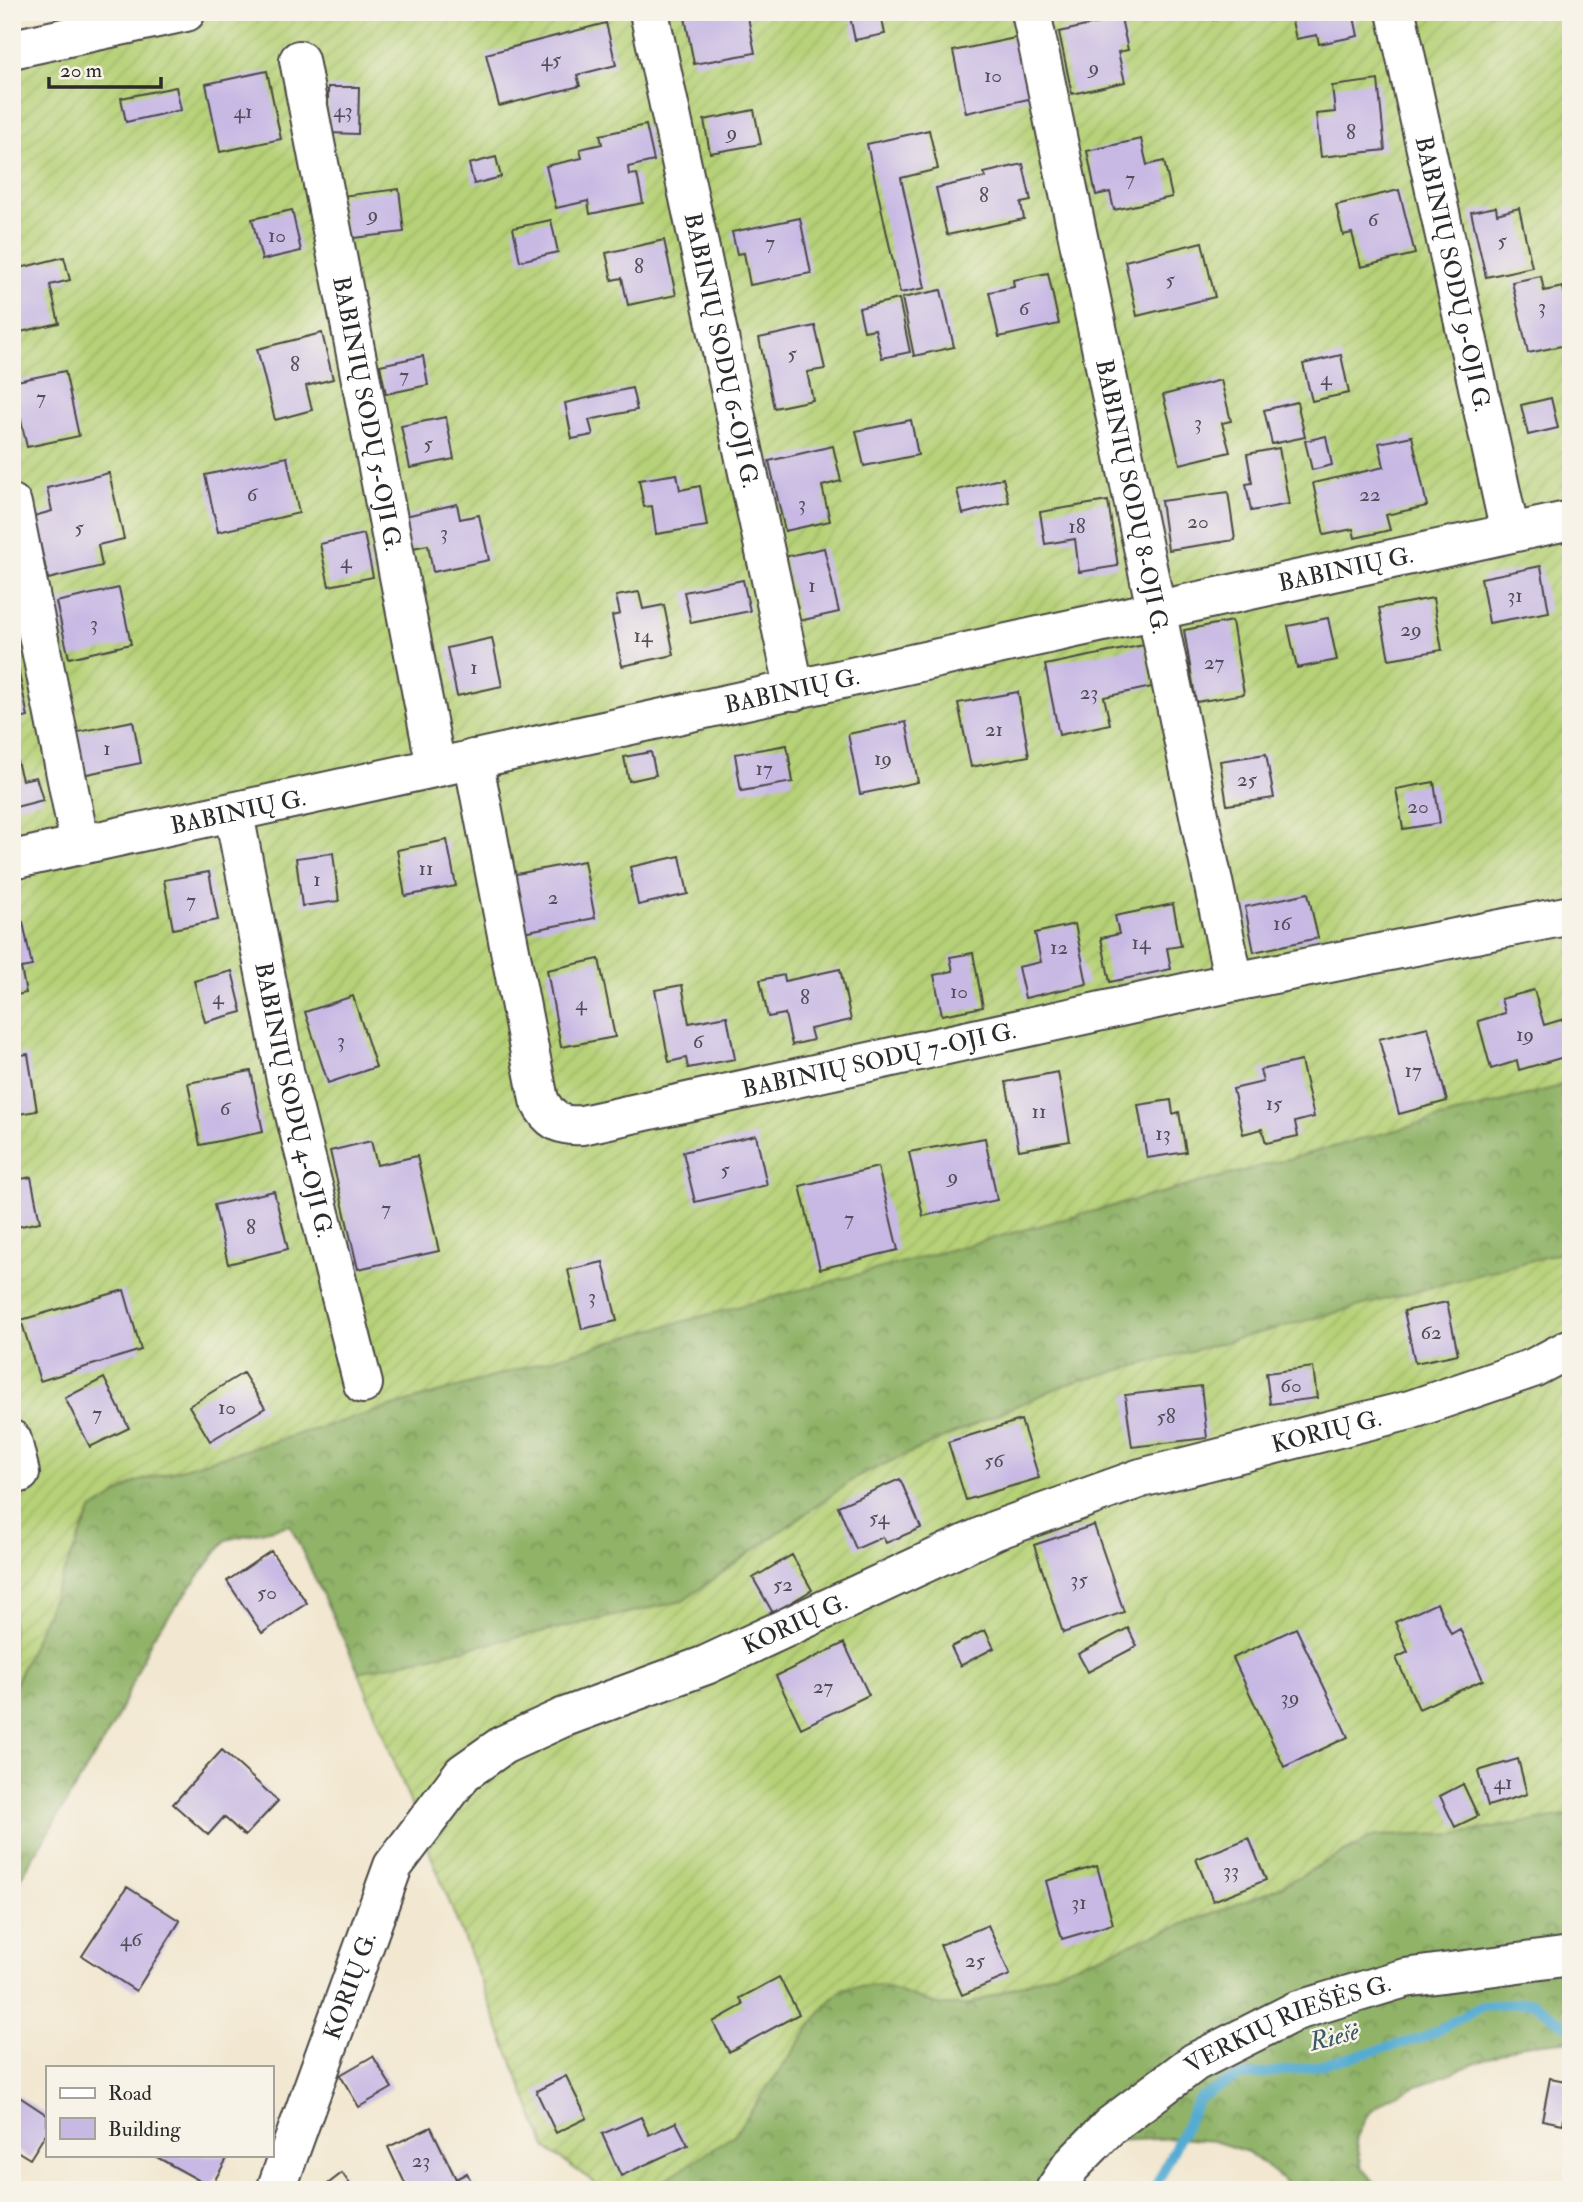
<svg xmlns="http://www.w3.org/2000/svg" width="1583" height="2202" viewBox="0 0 1583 2202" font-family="'IM FELL Double Pica',serif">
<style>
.forest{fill:url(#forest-crowns);stroke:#5e6f4a;stroke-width:2}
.garden{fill:url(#garden-furrows);stroke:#707e51;stroke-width:2}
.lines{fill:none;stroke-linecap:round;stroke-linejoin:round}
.stream{stroke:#55acd2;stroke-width:10}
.building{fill:#c8b9e4}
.street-casing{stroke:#494744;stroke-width:42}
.street{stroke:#fff;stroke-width:38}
.labels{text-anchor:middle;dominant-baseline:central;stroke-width:5;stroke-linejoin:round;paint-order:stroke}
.number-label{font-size:21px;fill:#524e59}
.street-label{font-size:24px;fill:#2b2b2b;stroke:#f7f3e8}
.water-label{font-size:26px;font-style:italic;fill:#3a5865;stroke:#f7f3e8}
</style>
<defs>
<pattern id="forest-crowns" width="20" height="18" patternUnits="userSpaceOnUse" patternTransform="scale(1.75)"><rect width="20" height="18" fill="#90b368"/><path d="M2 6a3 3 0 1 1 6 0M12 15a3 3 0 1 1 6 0" fill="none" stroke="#769256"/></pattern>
<pattern id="garden-furrows" width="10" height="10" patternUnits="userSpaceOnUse" patternTransform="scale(1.75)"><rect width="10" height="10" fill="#b6d177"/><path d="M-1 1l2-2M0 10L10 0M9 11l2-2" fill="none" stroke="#9db467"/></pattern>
</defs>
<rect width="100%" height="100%" fill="#f7f3e8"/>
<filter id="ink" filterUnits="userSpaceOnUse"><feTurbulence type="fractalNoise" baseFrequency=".0143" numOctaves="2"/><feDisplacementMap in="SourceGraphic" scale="14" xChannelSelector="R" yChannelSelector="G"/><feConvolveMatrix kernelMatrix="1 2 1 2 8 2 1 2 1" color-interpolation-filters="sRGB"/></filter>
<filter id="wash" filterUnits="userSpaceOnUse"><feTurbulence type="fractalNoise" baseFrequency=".00686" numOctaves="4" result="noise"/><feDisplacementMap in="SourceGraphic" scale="28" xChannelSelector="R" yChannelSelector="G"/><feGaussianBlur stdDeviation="1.57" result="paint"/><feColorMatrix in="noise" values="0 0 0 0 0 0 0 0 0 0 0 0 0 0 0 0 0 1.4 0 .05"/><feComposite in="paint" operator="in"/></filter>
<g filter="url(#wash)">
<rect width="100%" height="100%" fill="#f2e7d0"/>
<path class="forest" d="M1571 1083V1250L1064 1385 858 1476 683 1601 359 1672 290 1525 226 1540 152 1638 115 1722 12 1892V1691L91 1511 136 1482 647 1331Z
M1571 1815V2040L1523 2045 1389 2097 1367 2115 1356 2139 1362 2167 1381 2190H1295L1248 2152 1213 2141 1178 2138 1110 2141 1065 2156 1034 2190H624L733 2136 826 2005 844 1988 880 1985 937 2005H967L1272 1891 1374 1836 1457 1834Z"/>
<path class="garden" d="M155 12H1571V1083L647 1331 136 1482 91 1511 12 1691V66Z
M1571 1250V1815L1457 1834 1374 1836 1272 1891 967 2005H937L880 1985 844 1988 826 2005 733 2136 661 2182 624 2190H605L546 2148 359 1672 683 1601 858 1476 1064 1385Z"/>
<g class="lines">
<path class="stream" d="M1154 2190 1199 2098 1237 2077 1313 2067 1423 2038 1482 2006 1532 2002 1571 2029"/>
</g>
<g id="blocks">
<path class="building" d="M684 12H747L755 53 694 64Z
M849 12H888L881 15 885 34 855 40Z
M1212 12H1243V13L1213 20Z
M1290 12H1353L1358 36 1319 44 1317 35 1296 39Z
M1121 18 1128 50 1118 52 1125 82 1072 94 1059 32Z
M606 23 616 65 577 75 580 86 499 106 486 54Z
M1020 37 1033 98 966 113 953 51Z
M267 71 281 139 220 152 206 84Z
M1378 80 1385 150 1321 157 1316 114 1335 112 1332 86Z
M176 87 181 110 126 122 121 98Z
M328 87H359L358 134 328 133Z
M754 110 761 144 710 153 704 120Z
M646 125 654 161 628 167 629 175 637 174 643 203 590 214 588 201 556 208 546 166 582 158 580 149 602 144 600 135Z
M929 130 938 169 901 178 925 288 900 293 867 144Z
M1141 139 1147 165 1164 161 1172 197 1114 210 1110 192 1096 195 1087 151Z
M496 157 501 177 474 184 469 164Z
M1023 164 1031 201 1021 203 1024 219 947 235 936 188 986 177 984 173Z
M399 189 404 232 346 239 341 196Z
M1399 190 1415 254 1361 267 1352 233 1343 235 1336 205Z
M1496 207 1497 214 1519 208 1532 267 1486 277 1471 212Z
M292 210 301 251 262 260 252 219Z
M800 218 811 273 750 285 744 253 737 254 732 232Z
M551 220 558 252 520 261 513 228Z
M664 240 676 295 628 305 622 278 612 280 606 253Z
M1202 242 1215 297 1137 316 1125 261Z
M64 257 70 280 50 285 59 323 12 334V270Z
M1048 273 1059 324 999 337 989 292 1014 287 1013 280Z
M1541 276 1544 291 1563 287 1571 321V344L1528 353 1512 282Z
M941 290 954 347 914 356 902 298Z
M899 299 910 352 882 358 875 329 864 331 859 308Z
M815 326 825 369 807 372 813 400 774 408 759 338Z
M322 333 333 379 306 386 312 410 275 420 257 349Z
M1341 355 1349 393 1312 401 1303 364Z
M423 356 428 385 386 394 380 365Z
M65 371 79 436 27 447 19 412 12 411V382Z
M1221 380 1231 421 1222 423 1230 452 1180 464 1163 395Z
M632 388 637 410 589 420 593 435 572 439 565 403Z
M1551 398 1558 428 1528 435 1521 405Z
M1297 402 1305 437 1272 444 1264 410Z
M446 417 454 459 410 468 401 426Z
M911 420 918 455 864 466 856 431Z
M1326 436 1332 465 1312 470 1305 441Z
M1412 436 1427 506 1386 515 1390 530 1355 538 1353 529 1324 535 1313 483 1384 467 1379 443Z
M833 446 841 481 822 486 830 521 785 531 769 461Z
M1279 448 1289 504 1251 511 1246 484 1252 483 1247 454Z
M287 457 299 513 218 532 205 475Z
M109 473 124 539 98 545 102 566 48 579 34 516 52 511 47 488Z
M677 474 680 490 700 486 707 526 656 534 652 506 644 507 639 480Z
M1003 478 1009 502 963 514 957 490Z
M1228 492 1235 540 1168 550 1161 501Z
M1108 501 1118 566 1079 572 1075 539 1045 544 1040 512Z
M457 504 460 519 479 515 489 560 433 572 428 545 408 549 401 517Z
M364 534 373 577 329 586 320 544Z
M824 548 839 612 799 621 784 557Z
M1541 566 1549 612 1489 623 1481 578Z
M743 580 750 611 691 623 684 592Z
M119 588 131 644 69 658 56 602Z
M639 592 643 609 664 605 674 655 622 666 612 616 620 614 616 596Z
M1433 598 1442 650 1389 659 1379 608Z
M1328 618 1337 660 1297 668 1288 626Z
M1232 621 1244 694 1196 702 1184 630Z
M492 638 502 686 457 696 447 648Z
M1144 645 1152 687 1104 697 1110 724 1059 735 1045 665Z
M12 654H15L28 717 12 721Z
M1018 692 1029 756 971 767 958 703Z
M133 721 141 763 82 775 73 733Z
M906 722 918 782 860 794 848 734Z
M787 745 793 782 741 791 735 754Z
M13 746 22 780 36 777 43 800 12 808Z
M651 752 656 775 629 781 624 757Z
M1266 754 1274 798 1227 805 1220 761Z
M1434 782 1440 823 1403 829 1396 789Z
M447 840 456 886 405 896 397 850Z
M333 853 339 901 302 906 296 858Z
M680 856 688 894 638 905 630 867Z
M584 861 595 918 523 932 511 875Z
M209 872 218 920 173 929 164 880Z
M1308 893 1318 938 1254 952 1245 907Z
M1173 904 1181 946 1167 948 1171 969 1110 982 1101 938 1119 934 1115 916Z
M23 922 32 966 21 968 26 993 12 996V925Z
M1075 924 1087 984 1025 998 1018 967 1041 962 1035 933Z
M973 953 983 1007 942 1015 934 975 953 971 950 957Z
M599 959 615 1037 561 1047 547 970Z
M840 969 851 1020 810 1029 813 1040 792 1045 785 1014 768 1017 760 980 784 975 785 981Z
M232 971 242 1012 205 1022 194 981Z
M682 985 689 1023 727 1016 735 1059 688 1068 686 1058 669 1062 655 990Z
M1534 990 1544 1025 1564 1019 1571 1055 1519 1070 1517 1061 1491 1069 1478 1021 1505 1013 1501 999Z
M353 996 376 1067 328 1083 305 1012Z
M1428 1027 1447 1101 1399 1114 1379 1039Z
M28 1054 37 1111 12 1115V1056Z
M1301 1061 1314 1117 1295 1122 1298 1136 1266 1143 1262 1129 1243 1134 1233 1089 1263 1082 1260 1070Z
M251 1071 263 1132 200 1145 188 1083Z
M1058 1072 1070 1141 1019 1150 1006 1082Z
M1171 1100 1173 1114 1179 1112 1186 1152 1147 1158 1138 1105Z
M756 1135 767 1185 695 1202 683 1152Z
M985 1138 997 1200 923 1216 909 1152Z
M371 1141 377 1165 417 1156 439 1251 358 1269 330 1151Z
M878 1167 898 1250 820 1269 800 1186Z
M31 1177 40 1222 12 1228V1181Z
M274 1191 288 1249 228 1264 214 1205Z
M603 1262 617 1321 582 1329 568 1270Z
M124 1290 141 1350 40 1381 21 1320Z
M1447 1302 1458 1354 1415 1363 1404 1311Z
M1313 1367 1317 1398 1270 1404 1266 1373Z
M243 1373 265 1408 210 1441 189 1406Z
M104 1378 129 1428 90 1447 65 1398Z
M1201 1386 1207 1438 1132 1447 1125 1395Z
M1021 1420 1039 1478 966 1500 948 1442Z
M900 1479 921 1528 886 1543 883 1537 856 1549 838 1506Z
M1094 1525 1124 1612 1063 1633 1034 1545Z
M271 1551 307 1603 262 1633 227 1581Z
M792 1555 812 1590 773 1613 753 1578Z
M1437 1603 1451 1634 1460 1629 1483 1680 1419 1709 1396 1658 1408 1652 1395 1622Z
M1128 1628 1137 1646 1088 1672 1078 1654Z
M1296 1628 1348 1737 1284 1767 1233 1658Z
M985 1630 994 1648 960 1666 951 1647Z
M844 1643 869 1695 801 1728 776 1676Z
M222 1750 278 1801 245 1836 224 1817 208 1835 173 1804Z
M1518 1759 1527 1794 1488 1806 1478 1771Z
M1463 1784 1478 1816 1455 1827 1440 1796Z
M1249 1838 1266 1880 1213 1901 1196 1859Z
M1097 1866 1113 1924 1062 1939 1046 1881Z
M127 1887 180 1921 136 1991 82 1956Z
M988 1925 1010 1975 962 1995 940 1945Z
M779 1977 799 2014 729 2052 713 2022 743 2005 740 1998Z
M373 2056 392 2088 359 2107 340 2075Z
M566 2076 587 2118 556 2133 536 2091Z
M1550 2078 1571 2082 1563 2124 1542 2120Z
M12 2092 47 2115V2132L30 2159 12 2148Z
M641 2117 649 2135 676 2122 688 2145 621 2176 602 2134Z
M431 2127 456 2179 467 2173 475 2190H408L388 2147Z
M153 2155H229L211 2187Z
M342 2173 354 2190H320Z"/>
</g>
</g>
<g filter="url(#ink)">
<use href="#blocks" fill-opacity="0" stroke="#494744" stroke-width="2"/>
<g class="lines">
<g class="street-casing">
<g id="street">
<path id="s1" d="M649 12 795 691"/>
<path id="s2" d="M1031 12 1234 982"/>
<path id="s3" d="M1396 12 1510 533"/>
<path d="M12 49 186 12"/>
<path id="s4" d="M299 60 436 767"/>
<path d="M12 504 80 845"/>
<path id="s5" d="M473 759 539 1100C549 1120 560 1127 582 1125L1234 982 1571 915"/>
<path id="s6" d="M234 814 285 1075 363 1384"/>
<path id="s7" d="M12 860C532 750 1051 632 1571 520"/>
<path d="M12 1440 20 1473"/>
<path id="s8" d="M276 2190 393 1866 463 1773 503 1745 562 1718 706 1665 996 1530 1141 1478 1410 1410 1533 1368 1571 1348"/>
<path id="s9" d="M1055 2190 1071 2166 1110 2126 1195 2062 1296 2011 1405 1978 1571 1956"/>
</g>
</g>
<use href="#street" class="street"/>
</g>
</g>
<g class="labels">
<g class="number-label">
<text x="551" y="59">45</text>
<text x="1094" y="67">9</text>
<text x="993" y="75">10</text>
<text x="343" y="110">43</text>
<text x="243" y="111">41</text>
<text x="732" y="132">9</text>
<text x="1351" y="132">8</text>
<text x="1130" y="178">7</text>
<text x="984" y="195">8</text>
<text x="373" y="214">9</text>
<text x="1373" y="219">6</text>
<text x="277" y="235">10</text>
<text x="1502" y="240">5</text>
<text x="770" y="242">7</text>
<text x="639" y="266">8</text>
<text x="1170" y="279">5</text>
<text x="1542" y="306">3</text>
<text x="1024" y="308">6</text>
<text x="792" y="353">5</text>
<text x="295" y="364">8</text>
<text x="404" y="375">7</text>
<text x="1326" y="378">4</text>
<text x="41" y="397">7</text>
<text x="1198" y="422">3</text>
<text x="428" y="443">5</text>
<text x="252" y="494">6</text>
<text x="1370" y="494">22</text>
<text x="802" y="503">3</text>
<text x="1198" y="521">20</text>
<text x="1077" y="526">18</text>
<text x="79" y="527">5</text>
<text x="444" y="532">3</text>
<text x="346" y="561">4</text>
<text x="812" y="585">1</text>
<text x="1515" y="595">31</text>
<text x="94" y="623">3</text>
<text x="1411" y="629">29</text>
<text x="643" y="635">14</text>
<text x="1214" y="662">27</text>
<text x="474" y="667">1</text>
<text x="1089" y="692">23</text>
<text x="994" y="729">21</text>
<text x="107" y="748">1</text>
<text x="883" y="758">19</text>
<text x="764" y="768">17</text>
<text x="1247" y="779">25</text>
<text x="1418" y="806">20</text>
<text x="426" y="868">11</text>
<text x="317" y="879">1</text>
<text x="553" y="897">2</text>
<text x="191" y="900">7</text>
<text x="1282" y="923">16</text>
<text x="1141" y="942">14</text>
<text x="1059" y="947">12</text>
<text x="959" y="991">10</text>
<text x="218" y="997">4</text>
<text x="805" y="997">8</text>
<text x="581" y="1003">4</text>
<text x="1525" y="1034">19</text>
<text x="341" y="1040">3</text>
<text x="698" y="1041">6</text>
<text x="1413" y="1070">17</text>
<text x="1274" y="1103">15</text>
<text x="225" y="1108">6</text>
<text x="1039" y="1111">11</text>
<text x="1163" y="1133">13</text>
<text x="725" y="1169">5</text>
<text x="953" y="1176">9</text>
<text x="386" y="1208">7</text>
<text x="849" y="1218">7</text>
<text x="251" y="1227">8</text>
<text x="592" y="1296">3</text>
<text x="1431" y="1332">62</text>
<text x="1291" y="1385">60</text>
<text x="227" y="1407">10</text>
<text x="97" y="1413">7</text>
<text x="1166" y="1416">58</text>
<text x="994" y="1460">56</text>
<text x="879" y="1517">54</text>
<text x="1079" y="1579">35</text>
<text x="783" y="1584">52</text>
<text x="267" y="1592">50</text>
<text x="823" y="1686">27</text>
<text x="1290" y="1697">39</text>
<text x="1503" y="1782">41</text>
<text x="1231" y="1870">33</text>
<text x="1079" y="1902">31</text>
<text x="131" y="1939">46</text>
<text x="975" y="1960">25</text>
<text x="421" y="2160">23</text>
</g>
<g class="street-label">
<text stroke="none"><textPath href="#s3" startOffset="268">BABINIŲ SODŲ 9-OJI G.</textPath></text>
<text stroke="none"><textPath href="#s1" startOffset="346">BABINIŲ SODŲ 6-OJI G.</textPath></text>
<text stroke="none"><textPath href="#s4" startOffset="360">BABINIŲ SODŲ 5-OJI G.</textPath></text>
<text stroke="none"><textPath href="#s2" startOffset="495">BABINIŲ SODŲ 8-OJI G.</textPath></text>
<text stroke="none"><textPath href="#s7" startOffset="1365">BABINIŲ G.</textPath></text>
<text stroke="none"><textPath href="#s7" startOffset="798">BABINIŲ G.</textPath></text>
<text stroke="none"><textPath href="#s7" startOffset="231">BABINIŲ G.</textPath></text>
<text stroke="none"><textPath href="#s5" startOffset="705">BABINIŲ SODŲ 7-OJI G.</textPath></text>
<text stroke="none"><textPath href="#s6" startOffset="292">BABINIŲ SODŲ 4-OJI G.</textPath></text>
<text stroke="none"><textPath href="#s8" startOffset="1393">KORIŲ G.</textPath></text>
<text stroke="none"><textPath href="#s8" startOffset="826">KORIŲ G.</textPath></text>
<text stroke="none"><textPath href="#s8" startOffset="217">KORIŲ G.</textPath></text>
<text stroke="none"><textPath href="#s9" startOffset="292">VERKIŲ RIEŠĖS G.</textPath></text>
</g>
<g class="water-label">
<text transform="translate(1334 2037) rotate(-14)">Riešė</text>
</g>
</g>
<rect width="1583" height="2202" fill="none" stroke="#f7f3e8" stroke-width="42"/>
<rect x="46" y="2066" width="228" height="91" fill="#f7f3e8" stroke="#a5a39c" stroke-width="2"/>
<rect x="60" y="2088" width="35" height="10" fill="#ffffff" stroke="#a5a39c" stroke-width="2"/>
<text x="108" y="2100" font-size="21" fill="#2b2b2b">Road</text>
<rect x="60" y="2118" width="35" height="21" fill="#c8b9e4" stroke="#a5a39c" stroke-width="2"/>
<text x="108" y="2136" font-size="21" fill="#2b2b2b">Building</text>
<path d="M49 77v10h112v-10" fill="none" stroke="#2b2b2b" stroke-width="3.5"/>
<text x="60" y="77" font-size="21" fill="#2b2b2b" stroke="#f7f3e8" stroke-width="5" paint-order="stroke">20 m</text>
</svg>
